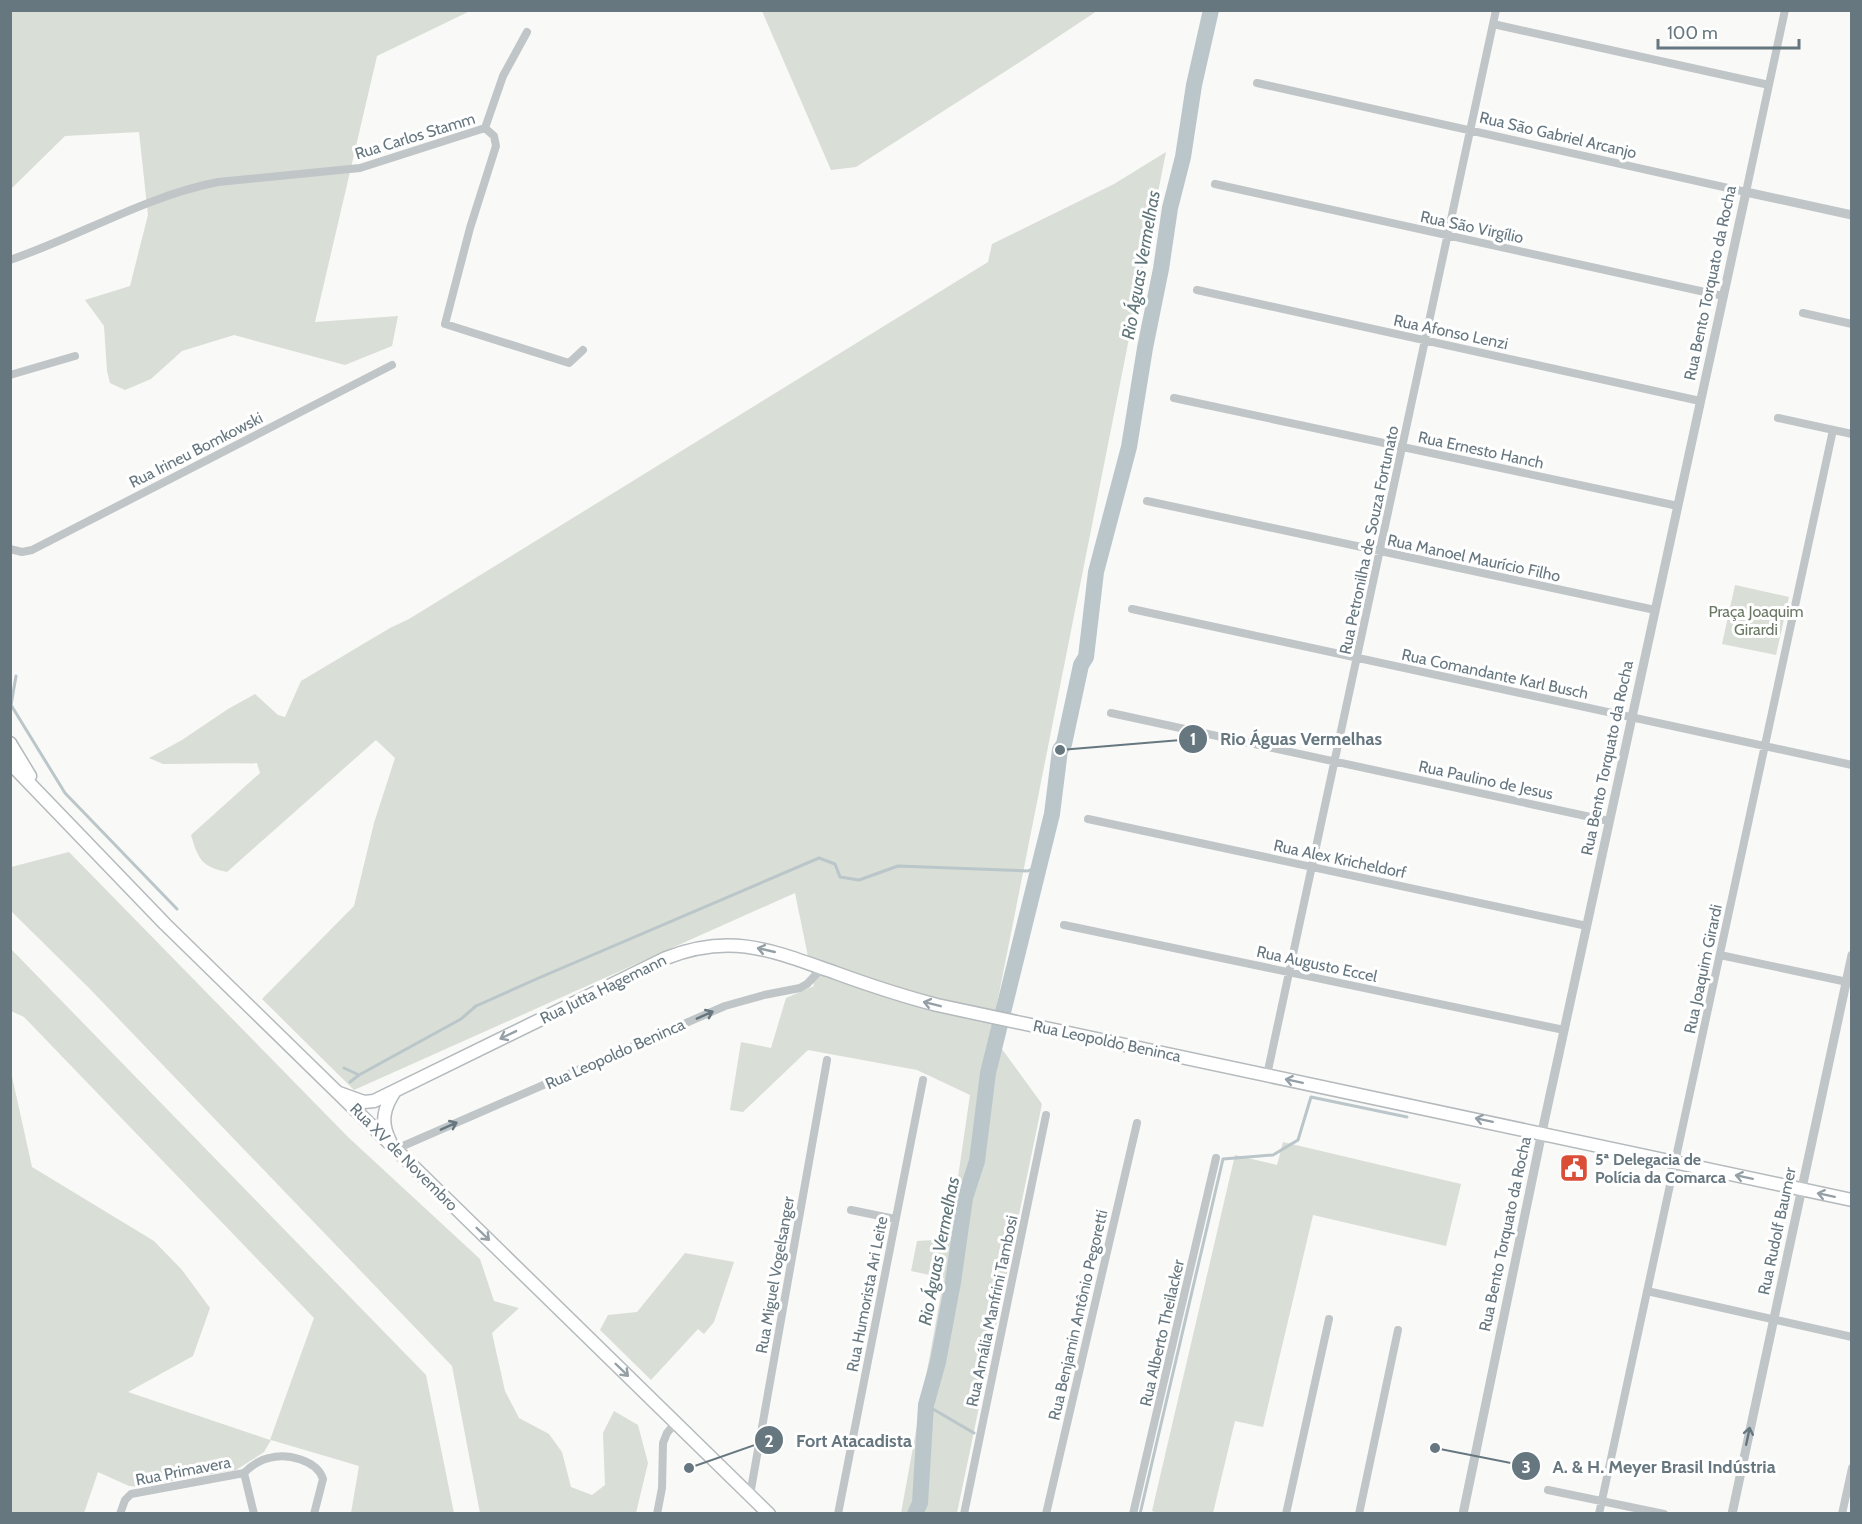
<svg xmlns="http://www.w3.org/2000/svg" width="1862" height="1524" viewBox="0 0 1862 1524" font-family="Cabin,sans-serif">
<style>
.green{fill:#d9ded6}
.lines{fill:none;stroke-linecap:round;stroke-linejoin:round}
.stream{stroke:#bac6ca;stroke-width:3}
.river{stroke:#bac6ca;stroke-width:16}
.primary-casing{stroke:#b4babd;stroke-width:15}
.minor{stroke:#c0c5c8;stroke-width:8}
.tertiary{stroke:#c0c5c8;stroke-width:9}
.primary{stroke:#fff;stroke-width:12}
.oneway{stroke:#94a0a6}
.oneway2{stroke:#667780}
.labels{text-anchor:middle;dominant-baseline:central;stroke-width:6;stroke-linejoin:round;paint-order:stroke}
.street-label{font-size:16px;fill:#667780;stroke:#fff}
.park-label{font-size:16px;fill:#6a7864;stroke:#fff}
.poi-label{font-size:16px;font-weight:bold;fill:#667780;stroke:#fff;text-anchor:start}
.water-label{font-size:18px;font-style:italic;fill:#60767a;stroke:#fff}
.leader{fill:none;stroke:#667780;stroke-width:2}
.callout-dot{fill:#667780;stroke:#fff;stroke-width:2}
.mark-label{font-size:18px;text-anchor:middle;font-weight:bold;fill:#fff}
.callout-label{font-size:18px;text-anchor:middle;font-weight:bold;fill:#667780;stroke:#fff;stroke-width:6;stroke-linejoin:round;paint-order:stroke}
</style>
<rect width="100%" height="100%" fill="#f9f9f7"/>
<path class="green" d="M11 11H470L377 56 315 322 398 316 392 346 345 365 234 335 182 351 151 379 125 390 110 383 107 371 104 326 85 300 130 286 148 215 139 132 65 136 11 189Z
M762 11H1097L1026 58 856 167 831 170Z
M1166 152 991 1034 1042 1104 957 1513H901L944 1278 911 1271 917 1241 949 1239 970 1095 917 1070 808 1050 743 1112 730 1110 741 1042 771 1048 786 998 814 986 795 893 354 1090 262 999 354 906 374 823 395 758 376 740 227 872C202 867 198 859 191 835L260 773 257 763 163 764 149 758 182 740 228 709 255 694 278 715 285 717 301 681 390 628 409 619 988 262 992 244 1114 184Z
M1735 585 1789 597 1776 655 1722 644Z
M69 852 348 1137 480 1259 494 1301 519 1308 492 1333 505 1391 519 1418 549 1434 562 1452 571 1487 592 1495 605 1485 603 1433 614 1411 638 1425 648 1463 636 1513H480L452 1366 88 987 11 911V867Z
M11 949 426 1375 454 1513H351L359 1466 271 1440 264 1452 236 1470 139 1487 129 1486 98 1472 84 1513H11V1072L32 1167 154 1241 182 1270 210 1308 193 1356 128 1392 270 1440 314 1318 24 1017 11 1011Z
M1283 1142 1461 1184 1446 1246 1313 1215 1263 1427 1235 1421 1213 1513H1158L1152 1511 1235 1155 1277 1165Z
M685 1253 734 1262 714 1322 704 1334 698 1329 651 1380 600 1330 608 1315 637 1312Z"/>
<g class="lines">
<path class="stream" d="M16 676 11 705 65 793 177 909
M344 1068 359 1075
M350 1082 359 1075 461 1019 476 1006 541 977 819 858 835 864 840 877 859 880 898 866 1028 871 1038 866
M926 1405 974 1433
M1140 1514 1223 1159 1273 1155 1298 1140 1311 1097 1407 1117"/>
<path class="river" d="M915 1514 920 1503 926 1405 938 1362 953 1282 965 1198 977 1161 988 1073 1052 814 1060 750 1064 744 1081 665 1086 657 1096 572 1129 447 1145 348 1161 269 1170 208 1183 157 1194 85 1211 10"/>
<g class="primary-casing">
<path id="primary" d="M10 743 30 776
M10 763 165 924 769 1514
M339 1093 364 1102 374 1101 666 958C732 932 773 951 836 973 869 985 902 996 937 1005L1852 1200
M390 1141C380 1122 384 1107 395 1091"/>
</g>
<path class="minor" d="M1493 24 1769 85
M1257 83 1746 192 1785 10
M485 128 503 76 527 32
M1215 184 1723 296
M10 260C80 236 146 196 218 182L360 168 485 128 494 136 496 146 470 228 445 324 569 363 583 350
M1197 290 1700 401
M1803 313 1852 324
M10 375 75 356
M1174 398 1678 506
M1778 418 1852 434
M1147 501 1655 610
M10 549 22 552 32 550 392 365
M1132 609 1852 765
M1111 713 1609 821
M1088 819 1587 926
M1064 925 1564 1030
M1720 955 1852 983
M1267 1075 1496 10
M396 1149 725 1006 764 995 800 988 807 984 822 968
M851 1210 895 1219
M1647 1291 1852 1337
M244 1473C251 1466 259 1460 269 1458 287 1453 317 1460 323 1479L314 1514
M244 1473 254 1514
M1548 1490 1664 1514
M750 1495 827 1060
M120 1514 125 1500 131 1494 244 1473
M657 1514 662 1488 663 1443 667 1433 676 1422
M838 1514 923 1080
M964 1514 1046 1115
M1046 1514 1137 1123
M1133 1514 1216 1158
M1286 1514 1329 1319
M1359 1514 1398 1330
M1599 1514 1833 430
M1842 1514 1852 1468"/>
<path class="tertiary" d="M1463 1514 1542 1132 1746 192 1852 215
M1732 1514 1852 955"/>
<use href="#primary" class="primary"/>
</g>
<defs><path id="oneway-shaft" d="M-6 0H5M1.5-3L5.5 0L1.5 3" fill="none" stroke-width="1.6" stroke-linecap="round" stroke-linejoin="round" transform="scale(1.5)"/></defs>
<g class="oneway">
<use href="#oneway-shaft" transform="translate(766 950) rotate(-167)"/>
<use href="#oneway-shaft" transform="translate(932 1004) rotate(-166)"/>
<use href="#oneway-shaft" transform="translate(508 1035) rotate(154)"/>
<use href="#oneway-shaft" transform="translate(1294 1081) rotate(-168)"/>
<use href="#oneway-shaft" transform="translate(1484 1120) rotate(-168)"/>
<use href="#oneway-shaft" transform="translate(1744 1177) rotate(-168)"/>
<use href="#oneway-shaft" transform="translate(1826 1195) rotate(-168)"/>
<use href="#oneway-shaft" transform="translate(483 1234) rotate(44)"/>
<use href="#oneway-shaft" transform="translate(622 1370) rotate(44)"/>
</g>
<g class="oneway2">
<use href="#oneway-shaft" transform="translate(705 1015) rotate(-24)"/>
<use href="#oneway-shaft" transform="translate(449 1126) rotate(-24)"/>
<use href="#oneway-shaft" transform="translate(1748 1436) rotate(-78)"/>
</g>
<defs>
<g id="civic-square" transform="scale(1.5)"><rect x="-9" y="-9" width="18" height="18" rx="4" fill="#da4d36" stroke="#fff"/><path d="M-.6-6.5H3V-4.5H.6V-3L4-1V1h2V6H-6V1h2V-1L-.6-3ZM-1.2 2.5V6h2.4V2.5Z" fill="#fff"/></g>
</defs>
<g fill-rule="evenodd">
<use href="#civic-square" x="1574" y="1168"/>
</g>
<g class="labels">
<g class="street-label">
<text transform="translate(1558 135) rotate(13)">Rua São Gabriel Arcanjo</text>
<text transform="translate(415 136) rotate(-17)">Rua Carlos Stamm</text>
<text transform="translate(1472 227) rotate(12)">Rua São Virgílio</text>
<text transform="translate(1710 283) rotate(-78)">Rua Bento Torquato da Rocha</text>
<text transform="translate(1451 332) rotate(12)">Rua Afonso Lenzi</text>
<text transform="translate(196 450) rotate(-27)">Rua Irineu Bomkowski</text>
<text transform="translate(1481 450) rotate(12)">Rua Ernesto Hanch</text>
<text transform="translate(1369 540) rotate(-78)">Rua Petronilha de Souza Fortunato</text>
<text transform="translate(1474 558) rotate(12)">Rua Manoel Maurício Filho</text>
<text transform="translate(1495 674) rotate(12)">Rua Comandante Karl Busch</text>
<text transform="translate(1607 758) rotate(-78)">Rua Bento Torquato da Rocha</text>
<text transform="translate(1486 780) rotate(12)">Rua Paulino de Jesus</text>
<text transform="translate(1340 859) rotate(12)">Rua Alex Kricheldorf</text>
<text transform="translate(1317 964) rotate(12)">Rua Augusto Eccel</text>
<text transform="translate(1703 969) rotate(-78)">Rua Joaquim Girardi</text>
<text transform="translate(603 989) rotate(-26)">Rua Jutta Hagemann</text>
<text transform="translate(1107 1041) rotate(12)">Rua Leopoldo Beninca</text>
<text transform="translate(615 1054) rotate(-24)">Rua Leopoldo Beninca</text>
<text transform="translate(404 1157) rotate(45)">Rua XV de Novembro</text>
<text transform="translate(1777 1231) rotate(-78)">Rua Rudolf Baumer</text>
<text transform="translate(1505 1234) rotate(-78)">Rua Bento Torquato da Rocha</text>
<text transform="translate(775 1275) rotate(-80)">Rua Miguel Vogelsanger</text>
<text transform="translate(867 1294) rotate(-79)">Rua Humorista Ari Leite</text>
<text transform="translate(992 1311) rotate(-78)">Rua Amália Manfrini Tambosi</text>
<text transform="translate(1078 1315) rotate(-77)">Rua Benjamin Antônio Pegoretti</text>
<text transform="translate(1162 1333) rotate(-77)">Rua Alberto Theilacker</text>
<text transform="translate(183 1471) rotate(-11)">Rua Primavera</text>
</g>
<g class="park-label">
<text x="1756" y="611">Praça Joaquim<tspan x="1756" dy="18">Girardi</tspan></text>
</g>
<g class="poi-label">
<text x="1595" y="1159">5ª Delegacia de<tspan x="1595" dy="18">Polícia da Comarca</tspan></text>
</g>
<g class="water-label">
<text transform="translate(1141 265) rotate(-80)">Rio Águas Vermelhas</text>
<text transform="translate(939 1251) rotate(-79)">Rio Águas Vermelhas</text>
</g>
</g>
<path class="leader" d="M1060 750L1193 739M689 1468L769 1440M1435 1448L1526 1466"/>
<g class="callout-dot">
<circle cx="1060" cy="750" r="6"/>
<circle cx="689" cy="1468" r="6"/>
<circle cx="1435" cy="1448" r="6"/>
<circle cx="1193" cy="739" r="15"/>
<circle cx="769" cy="1440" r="15"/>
<circle cx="1526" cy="1466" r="15"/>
</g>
<g class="mark-label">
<text x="1193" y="745">1</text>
<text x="769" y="1447">2</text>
<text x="1526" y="1473">3</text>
</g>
<g class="callout-label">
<text x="1301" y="745">Rio Águas Vermelhas</text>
<text x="854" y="1447">Fort Atacadista</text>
<text x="1664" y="1473">A. &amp; H. Meyer Brasil Indústria</text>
</g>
<rect width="1862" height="1524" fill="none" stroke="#667780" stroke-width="24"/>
<path d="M1658 39v9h141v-9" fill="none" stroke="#667780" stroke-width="3"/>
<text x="1667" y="39" font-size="18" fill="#667780" stroke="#ffffff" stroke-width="4.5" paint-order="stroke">100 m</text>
</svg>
